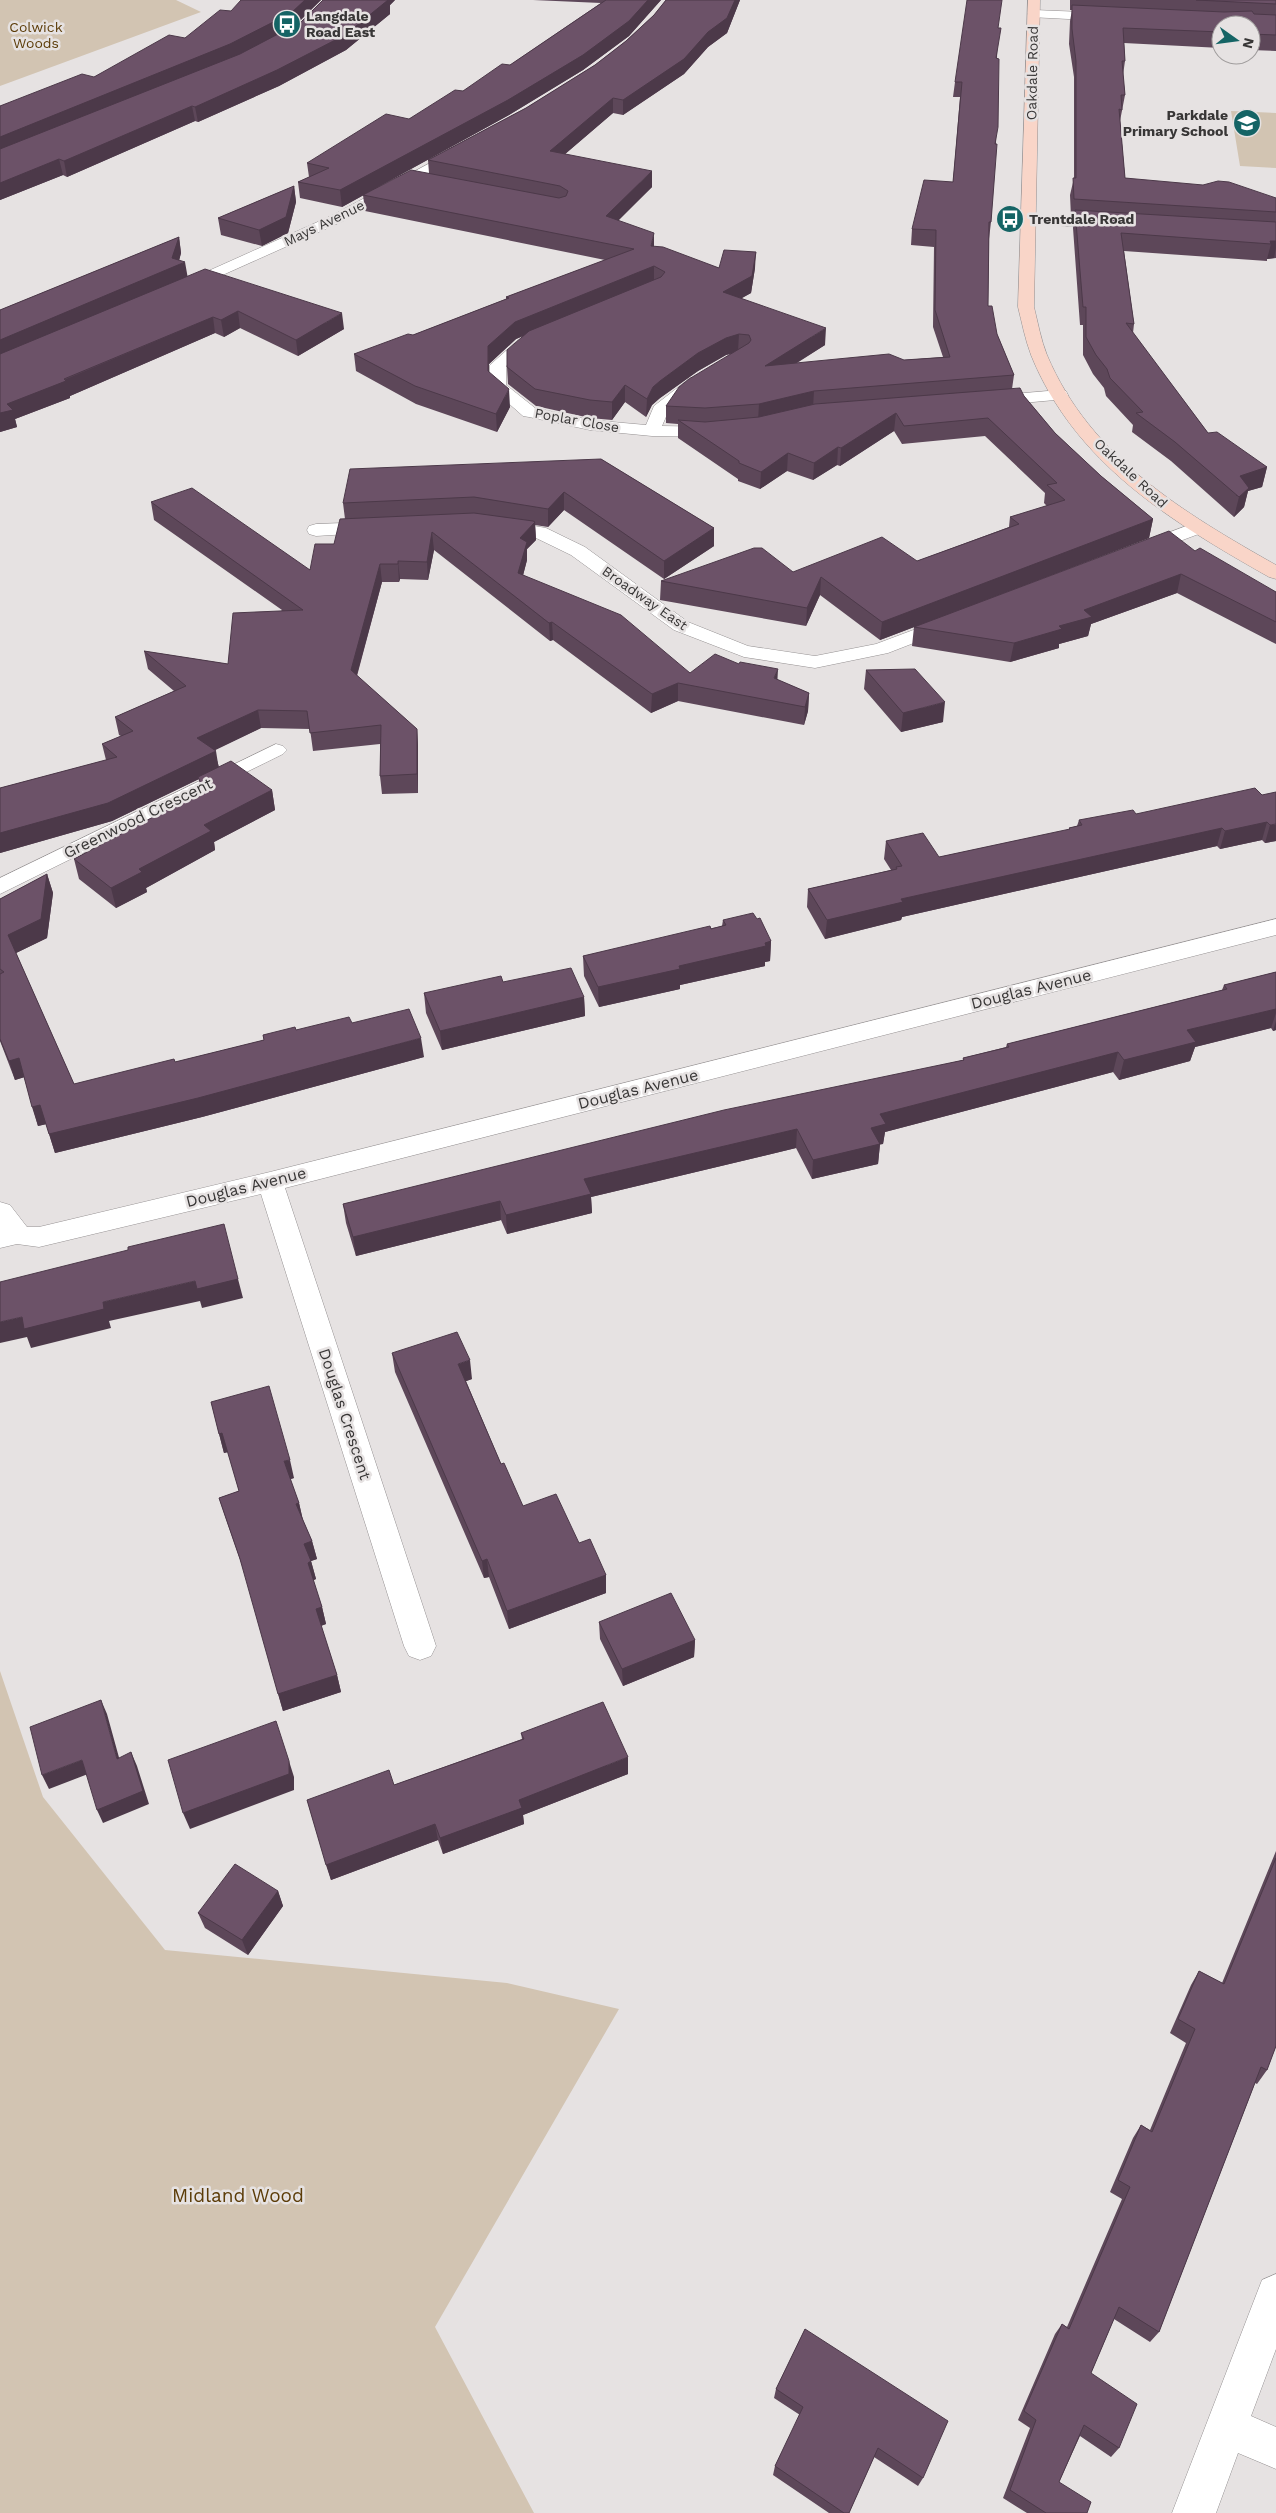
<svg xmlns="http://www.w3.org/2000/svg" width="1276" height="2513" viewBox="0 0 1276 2513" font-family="'Work Sans',sans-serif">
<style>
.green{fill:#d2c4b2}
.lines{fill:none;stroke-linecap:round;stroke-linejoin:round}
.street-casing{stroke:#959192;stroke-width:1}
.secondary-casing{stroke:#959192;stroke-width:1}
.street{fill:#fff;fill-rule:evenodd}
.secondary{fill:#f9d5c8;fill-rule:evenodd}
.wall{fill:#5d4759}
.shaded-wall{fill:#4c3949}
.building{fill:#6c5268;stroke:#4c3949}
.labels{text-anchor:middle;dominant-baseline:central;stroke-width:5;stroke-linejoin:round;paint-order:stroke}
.far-poi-label{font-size:14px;font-weight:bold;fill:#383636;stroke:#e6e2e2;text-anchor:start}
.far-park-label{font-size:14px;fill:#5c3c08;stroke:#e6e2e2}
.far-street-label{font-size:14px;fill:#383636;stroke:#e6e2e2}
.street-label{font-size:16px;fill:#383636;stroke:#e6e2e2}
.near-park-label{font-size:19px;fill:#5c3c08;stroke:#e6e2e2}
</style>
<rect width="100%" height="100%" fill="#e6e2e2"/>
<path class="green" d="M0 0H176L201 12 0 86Z
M1231 111 1276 113V168L1240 166Z
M0 1671 43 1797 165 1950 507 1983 619 2009 435 2327 534 2513H0Z"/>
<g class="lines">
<g class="street-casing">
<path id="street" d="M1034 10 1107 13 1113 17 1107 21 1030 17 1028 14Z
M462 146 469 150 467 153 341 222 187 291 182 293 174 288 177 285 331 216Z
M1029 216 1112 221 1119 225 1112 229 1024 223 1022 220Z
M538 333 546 338 544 341 529 347 506 366V385L535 408 590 420 646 425 654 406 690 378H702L704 382 668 412 662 426 714 427 720 428 723 432 720 436 714 437 652 436 590 430 529 417 523 416 490 387V365L517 341Z
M1060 390 1066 391 1068 395 1066 399 990 406 984 405 982 401 984 397 990 396Z
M500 520 546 528 585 547 688 622 748 646 815 656 876 644 948 617 955 619 958 623 955 627 888 653 815 668 744 657 674 630 571 555 534 537 493 530 491 526 493 522Z
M374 522 381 524 383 528 381 532 316 536 309 534 307 530 309 526 316 524Z
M1197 522 1204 524 1206 528 1204 532 1140 556 1133 554 1131 550 1133 546Z
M276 744 283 746 287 750 283 754 0 894V878Z
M1276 919V935L285 1188 436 1646 431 1656 420 1660 409 1656 404 1646 261 1194 39 1247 17 1244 0 1248V1202L10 1205 27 1227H39L270 1172Z
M1276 2274V2349L1251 2416 1276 2427V2469L1238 2453 1216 2513H1172L1262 2280Z"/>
</g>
<g class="secondary-casing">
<path id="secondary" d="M1028 0H1040L1034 307C1038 323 1041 340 1047 355 1090 457 1184 513 1276 565V579L1269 577C1172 522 1075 464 1031 355 1025 339 1022 323 1018 307Z"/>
</g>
<use href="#street" class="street"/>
<use href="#secondary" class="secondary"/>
</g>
<path class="wall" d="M321 0 296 25 301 22 323 0H395L390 5V14L346 50 279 86 198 122 195 121 67 177 63 175 0 200V106L94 77 185 38 231 11Z
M533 0H661L629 36 583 70 509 115 342 207 300 198 298 182 309 177 307 163 409 119 463 91 510 65 601 3Z
M666 0H740L727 33 708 47 684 74 623 115 613 113 565 154 652 187 618 220 654 247 719 268H755L751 293 741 298 825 345 797 363 904 360 943 357 933 327 934 247 911 245 912 229 953 182 960 97H953L955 82 998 28 997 58 996 144 991 222 989 239 988 306 997 334 1014 375 1012 389 1024 396 1055 433 1101 476 1153 519 1149 538 995 597 1195 551 1276 592V644L1177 593 1091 624 1088 636 1059 644V648L1010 662 912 646 914 627 880 640 820 595 806 626 660 600 661 581 793 572 917 561 1009 527 1010 517 1047 506 1044 503 1045 493 985 436 902 444 894 431 840 466 837 465 813 480 787 471 760 489 738 481V479L678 438V424L666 423V406L731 354 726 355 698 371 660 398 652 405 646 417 625 402 612 420 590 418 536 406 508 384 507 367 523 336 516 339 489 364V372L510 407 497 432 416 404 356 371 354 354 413 335 506 299V297L605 260 365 211 363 195 429 173 428 160 526 108 595 65 626 41 654 15Z
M1070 0H1276V51L1251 50V25H1221V48L1124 43 1125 61 1123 75 1125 95 1120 121 1125 178 1276 198V258L1267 259V261L1124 251 1134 324 1133 333 1208 433 1267 467 1262 487 1248 491 1244 507 1234 517 1171 461 1132 432 1133 425 1106 396 1104 388 1093 374 1083 355V325H1080L1073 228 1074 217H1071L1070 195 1074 178V77L1069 44 1070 21 1072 10H1070Z
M294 186 296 202 288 233 262 246 221 235 218 218Z
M179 237 181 253 179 260 187 276 344 329 298 356 240 328 224 337 215 333 70 396V398L15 419 17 427 0 432V310Z
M601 459 714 528V546L664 579 564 510 548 527 535 525 536 540 527 549V560L523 575 690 673 778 680 809 693 808 711 804 725 678 701 651 713 553 640 550 641 434 550 428 580 400 579 399 582H382L357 676 417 729 418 747V793L382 794 380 776V744L313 751 310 729 261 728 214 750 219 767 272 790 275 810 214 842 215 850 146 888 147 892 116 908 79 879 74 859 201 792 199 779 112 821 0 853V788L106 760 102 744 121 736 119 735 115 717 174 691 148 669 144 651 228 664 282 610 154 520 151 502 310 570 334 544 345 519 343 503Z
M866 670 943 722 901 732 864 689Z
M1262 795 1276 841 1265 843 1262 840 1220 849 1217 846 902 917 901 920 825 939 807 907 808 889 891 870 884 859 886 841 939 857 1069 830V828L1077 826 1079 820 1136 814Z
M47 874 53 893 47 938 16 953 74 1084 175 1062 264 1040 263 1035 352 1023 424 1057 202 1117 55 1153 46 1124 38 1126 24 1077 15 1080 0 1041V899Z
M723 920 771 941 770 961 765 962V966L680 985V989L599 1007 584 976 583 956 722 926Z
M1276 972V1030L1273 1031 1271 1028 1195 1047 1190 1061 1119 1080 1113 1072 885 1132 883 1144H880L878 1164 812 1179 796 1148 591 1197 592 1213 507 1234 501 1220 356 1256 346 1223 343 1204 963 1060V1058L1006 1047 1007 1044 1222 990 1224 985Z
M503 982 584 997 585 1016 442 1050 426 1013 424 993Z
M392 1353 472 1379 466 1381 501 1464 523 1506 579 1543 606 1575V1593L509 1629 489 1577 484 1578 395 1372Z
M211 1402 294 1478 290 1479 299 1503 303 1520 312 1541 317 1559 311 1561 316 1579 313 1580 322 1607 326 1624 321 1626 337 1675 341 1692 283 1711 245 1574 225 1516 219 1498 239 1491 228 1452 224 1453Z
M599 1622 695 1640 694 1657 623 1686 600 1639Z
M521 1733 628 1774 523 1815 524 1824 443 1854 438 1840 331 1880 307 1800 394 1785 522 1739Z
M1276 1851V2046L1267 2070 1257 2084 1255 2083 1159 2332 1150 2342 1114 2319 1091 2373 1119 2448 1111 2457 1080 2436 1059 2482 1087 2513H1027L1003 2498 1030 2428 1018 2420 1055 2334 1062 2324 1067 2327 1122 2199 1110 2192 1133 2138 1141 2125 1150 2130 1186 2043 1170 2033 1191 1985 1199 1971 1222 1983Z
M278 1891 283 1906 248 1955 205 1928 198 1913Z
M805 2329 923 2478 918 2486 874 2457 849 2513H829L773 2475 775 2466 800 2415 774 2398 776 2389Z"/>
<path class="shaded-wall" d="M305 0H321L293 27 232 59 0 154V137Z
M379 0H395L390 5V14L346 50 279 86 198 122 195 107Z
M648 0H661L629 36 583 70 509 115 342 207 340 190Z
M735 0H740L727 33 708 47 684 74 623 115V100Z
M613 98V113L550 167V151Z
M192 106 195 121 67 177 64 161Z
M59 159 63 175 0 200V183Z
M652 171V187L606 233V216Z
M294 186 296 202 288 233 262 246 259 230Z
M654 233V249L651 246Z
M179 237 181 253 178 265 185 262 188 279 0 359V340L172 258Z
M1270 241H1276V248L1274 258 1267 259 1271 244Z
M756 252 755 268 751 293 723 309V292Z
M654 266V282L516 339 489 364V388L488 346 515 322Z
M238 311 240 328 224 337 221 320Z
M342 313 344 329 298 356 296 340Z
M213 317 215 333 70 396V398L15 419 17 427 0 432V413L7 404Z
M826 328 825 345 764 383 765 366Z
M739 334 738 351 726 355 698 371 660 398 652 405 646 417 647 399 653 387 660 381 698 353 726 338Z
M625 385V402L612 420V402Z
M509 389 510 407 497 432 496 414Z
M814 391 813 408 758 421 759 404Z
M896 413 894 431 840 466 841 448Z
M838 447 837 465 813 480 814 463Z
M788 453 787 471 760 489 761 472Z
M1267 467 1262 487 1248 491 1244 507 1234 517 1239 497 1244 493 1236 496 1240 476Z
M564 492V510L548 527V509Z
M1153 519 1149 538 880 640 882 622Z
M535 522 536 540 527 549V560L519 591 518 573 520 538Z
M714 528V546L664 579V561Z
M432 532 434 550 428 580 427 562Z
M398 561 400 579 399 582 398 564Z
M380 564 382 582 353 689 351 670Z
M1181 574 1177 593 1091 624 1088 636 1059 644V648L1010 662 1014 643 1059 626 1084 610Z
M821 577 820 595 806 626 807 608Z
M552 622 553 640 550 641 549 623Z
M778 669 777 688 774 678Z
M678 683V701L651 713 652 694Z
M809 693 808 711 804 725 805 707Z
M945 702 943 722 901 732 903 713Z
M258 710 261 728 201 757 197 738Z
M417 729 418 747V793L417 774Z
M216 751 219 770 198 777 199 779 112 821 0 853V833Z
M272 790 275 810 214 842 215 850 146 888 147 892 116 908 111 888 204 825Z
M1267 822 1262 840 1220 849 1225 831Z
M1276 824V841L1265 843 1270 825Z
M1222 828 1217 846 902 917 901 920 825 939 827 920 901 899Z
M47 874 53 893 47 938 14 954 8 935Z
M771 941 770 961 765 962V966L680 985V989L599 1007 598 987Z
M584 997 585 1016 442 1050 440 1031Z
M1276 1009V1013L1271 1028 1195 1047 1190 1061 1119 1080 1124 1060 1187 1030Z
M1276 1021V1030L1273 1031Z
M421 1038 424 1057 202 1117 55 1153 49 1134Z
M1118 1052 1113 1072 885 1132 883 1144 874 1146 880 1144 878 1164 812 1179 813 1160 871 1128 880 1114Z
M19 1058 25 1077 15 1080 9 1061Z
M40 1105 47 1124 38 1126 32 1107Z
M797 1129 796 1148 591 1197 592 1213 507 1234 506 1215 584 1179Z
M500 1201 501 1220 356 1256 353 1237Z
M238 1279 243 1298 202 1308 200 1301 109 1321 111 1328 31 1348 27 1337 0 1343V1322L22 1317 103 1302 195 1281Z
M470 1360 472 1379 461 1383 458 1364Z
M222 1433 228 1452 224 1453 219 1434Z
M290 1460 294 1478 288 1480 284 1461Z
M299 1503 303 1521 296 1504Z
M312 1541 317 1559 308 1562 304 1544Z
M487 1559 489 1577 484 1578 482 1561Z
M311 1561 316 1579 312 1581 308 1563Z
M606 1575V1593L509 1629 507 1611Z
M322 1607 326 1624 320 1626 316 1609Z
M695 1640 694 1657 623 1686 622 1669Z
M337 1675 341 1692 283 1711 278 1694Z
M101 1700 107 1714 123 1772 117 1759Z
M131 1752 137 1766 149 1804 103 1823 97 1810Z
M628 1757V1774L523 1815 524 1824 443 1854 440 1838 519 1800Z
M82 1760 88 1774 49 1789 42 1775Z
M289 1761 294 1777V1790L190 1829 183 1813Z
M435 1824 438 1840 331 1880 326 1865Z
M278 1891 283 1906 248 1955 242 1940Z"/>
<path class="building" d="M241 0H305L291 13 230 44 0 137V106L82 74 94 77 169 35 185 38 220 10 231 11Z
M323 0H388L345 35 277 70 195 107 192 106 64 161 59 159 0 183V149L240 54 301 22Z
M606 0H648L629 21 583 55 508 100 340 190 298 182 329 168 307 163 386 114 409 119 455 90 463 91 502 64 510 65Z
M666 0H735L727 18 708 32 684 59 623 100 613 98 550 151 652 171 606 216 654 233 651 246 663 247 719 268 724 250 756 252 752 276 723 292 826 328 765 366 889 354 904 360 950 357 935 310 936 230 912 229 924 180 953 182 962 82H955L967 0H1002L998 28H1001L996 58 999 59 998 127 995 144H997L991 222H989L988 306H992L997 334 1014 375 814 391 759 404 705 408 666 406 679 387 689 379 749 343 751 340 749 335 739 334 726 338 698 353 660 381 653 387 647 399 625 385 612 402 590 400 535 389 507 367V350L529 331 661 277 665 272 654 266 515 322 488 346V371L509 389 496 414 415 386 354 354 408 334 413 335 509 298 506 297 634 249 363 195 411 170 559 198 566 196 568 191 560 186 428 160 526 108 595 65 626 41 654 15Z
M1196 0H1276V4Z
M1072 5 1224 12 1252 11 1254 14 1276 15V35L1251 34V25H1221V32L1123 28 1125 61H1122L1125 95H1121L1122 110 1119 109 1125 178 1203 185 1218 181 1229 182 1276 198V212L1074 199 1073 178H1076V61L1072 29Z
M294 186 286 217 259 230 218 218Z
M1075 210 1276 222V241H1270L1271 244 1121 233 1134 324 1126 323 1208 433 1217 432 1267 467 1240 476 1249 488 1239 497 1175 442 1136 413 1143 412 1110 378 1107 369 1096 355 1086 337V307H1083Z
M179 237 172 258 185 262 0 340V310Z
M205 269 342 313 296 340 238 311 221 320 213 317 64 379 66 381 7 404 13 410 0 413V354Z
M1020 388 1024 396 1055 433 1101 476 1153 519 882 622 821 577 807 608 661 581 754 548H762L793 572 882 537 917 561 1019 524 1010 517 1065 500 1047 485 1057 483 988 418 904 426 896 413 841 448 838 447 814 463 788 453 761 472 739 463V461L678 420 705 422 759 417 815 404Z
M601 459 714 528 664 561 564 492 548 509 474 497 343 503 350 469Z
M192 488 310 570 315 544H334L340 519 474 513 533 521 535 522 520 538 527 542 518 573 621 615 690 673 715 654 739 664 740 662 778 669 774 678 809 693 805 707 678 683 652 694 552 622 549 623 432 532 427 562 398 561V564H380L351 670 417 729V774L380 776 381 725 310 733 307 711 258 710 197 738 216 751 108 803 0 833V788L117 757 102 744 133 731 115 717 186 686 144 651 228 664 233 613 303 610 151 502Z
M1169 531 1195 551 1200 548 1276 592V622L1181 574 1084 610 1092 617 1059 626 1062 629 1014 643 914 627Z
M915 669 945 702 903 713 866 670Z
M231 761 272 790 204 825 211 831 139 869 142 872 111 888 74 859 204 790 198 777Z
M1255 788 1262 795 1276 792V824L1270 825 1267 822 1225 831 1222 828 901 899 903 902 827 920 808 889 897 869 896 867 902 866 886 841 923 833 939 857 1070 829 1069 828 1082 825 1079 820 1133 810 1136 814Z
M47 874 41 919 8 935 74 1084 174 1059 175 1062 264 1040 263 1035 295 1027 296 1030 349 1017 352 1023 409 1009 421 1038 198 1098 49 1134 40 1105 32 1107 19 1058 9 1061 0 1039V974L4 972 0 969V899Z
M753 913 757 919 760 918 771 941 765 943 766 946 679 966 680 969 598 987 583 956 710 926 711 929 726 925 723 920Z
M571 968 584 997 440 1031 424 993 501 976 503 982Z
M1276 972V1009L1187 1030 1196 1042 1124 1060 1118 1052 880 1114 886 1124 871 1128 880 1144 813 1160 797 1129 584 1179 591 1194 506 1215 500 1201 353 1237 343 1204 724 1110 964 1060 963 1058 1009 1047 1007 1044 1227 989 1224 985Z
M224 1224 238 1279 197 1289 195 1281 103 1302 104 1309 24 1329 22 1317 0 1322V1282L128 1250V1247Z
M457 1332 470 1360 458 1364 501 1464 504 1463 523 1506 556 1494 579 1543 590 1539 606 1575 507 1611 487 1559 482 1561 392 1353Z
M269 1386 290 1460 284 1461 299 1503 296 1504 312 1541 304 1544 311 1561 308 1563 322 1607 316 1609 337 1675 278 1694 240 1559 219 1498 239 1491 222 1433 219 1434 211 1402Z
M671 1593 695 1640 622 1669 599 1622Z
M101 1700 117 1759 131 1752 143 1791 97 1810 82 1760 42 1775 30 1727Z
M603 1702 628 1757 519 1800 522 1808 440 1838 435 1824 326 1865 307 1800 389 1770 394 1785 524 1739 521 1733Z
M276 1721 289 1761V1774L183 1813 168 1760Z
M1276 1858V2046L1267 2070 1261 2067 1159 2332 1119 2307 1091 2373 1137 2404 1119 2448 1084 2425 1059 2482 1091 2502 1087 2513H1046L1010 2490 1036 2420 1024 2411 1062 2324 1069 2329 1130 2187 1118 2180 1141 2125 1152 2132 1195 2029 1178 2019 1199 1971 1224 1984Z
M235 1864 278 1891 242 1940 198 1913Z
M805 2329 948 2421 923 2478 878 2448 849 2513H844L775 2466 803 2407 776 2389Z"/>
<defs>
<g id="bus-disc" transform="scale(1.4375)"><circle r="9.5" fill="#156465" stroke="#e6e2e2"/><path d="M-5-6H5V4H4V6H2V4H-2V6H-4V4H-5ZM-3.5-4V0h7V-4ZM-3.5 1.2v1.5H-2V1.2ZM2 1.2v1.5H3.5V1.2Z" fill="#fff"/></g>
<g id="school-disc" transform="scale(1.4375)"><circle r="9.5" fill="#156465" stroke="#e6e2e2"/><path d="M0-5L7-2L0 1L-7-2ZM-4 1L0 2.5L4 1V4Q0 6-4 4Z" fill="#fff"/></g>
</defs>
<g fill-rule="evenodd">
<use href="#bus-disc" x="287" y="24"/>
<use href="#school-disc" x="1247" y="123"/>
<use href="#bus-disc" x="1010" y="219"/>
</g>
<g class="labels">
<g class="far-poi-label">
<text x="306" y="16">Langdale<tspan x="306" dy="16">Road East</tspan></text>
<text x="1228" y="115" text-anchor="end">Parkdale<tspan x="1228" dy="16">Primary School</tspan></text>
<text x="1029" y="219">Trentdale Road</text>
</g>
<g class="far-park-label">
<text x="36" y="27">Colwick<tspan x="36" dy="16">Woods</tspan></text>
</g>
<g class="far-street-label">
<text transform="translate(1032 73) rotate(-89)">Oakdale Road</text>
<text transform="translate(324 223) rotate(-26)">Mays Avenue</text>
<text transform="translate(577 420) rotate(10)">Poplar Close</text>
<text transform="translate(1131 473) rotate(43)">Oakdale Road</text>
<text transform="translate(645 598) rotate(35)">Broadway East</text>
</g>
<g class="street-label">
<text transform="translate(138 818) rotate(-26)">Greenwood Crescent</text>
<text transform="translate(1031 989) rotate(-14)">Douglas Avenue</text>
<text transform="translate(638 1089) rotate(-14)">Douglas Avenue</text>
<text transform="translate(246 1187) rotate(-14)">Douglas Avenue</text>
<text transform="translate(345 1414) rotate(72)">Douglas Crescent</text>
</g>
<g class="near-park-label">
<text x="238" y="2195">Midland Wood</text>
</g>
</g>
<g transform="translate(1236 40) rotate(104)"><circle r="24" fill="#e6e2e2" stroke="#a09d9d"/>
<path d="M0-4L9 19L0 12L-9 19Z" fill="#156465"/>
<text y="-8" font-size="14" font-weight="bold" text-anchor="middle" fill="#383636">N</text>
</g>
</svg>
